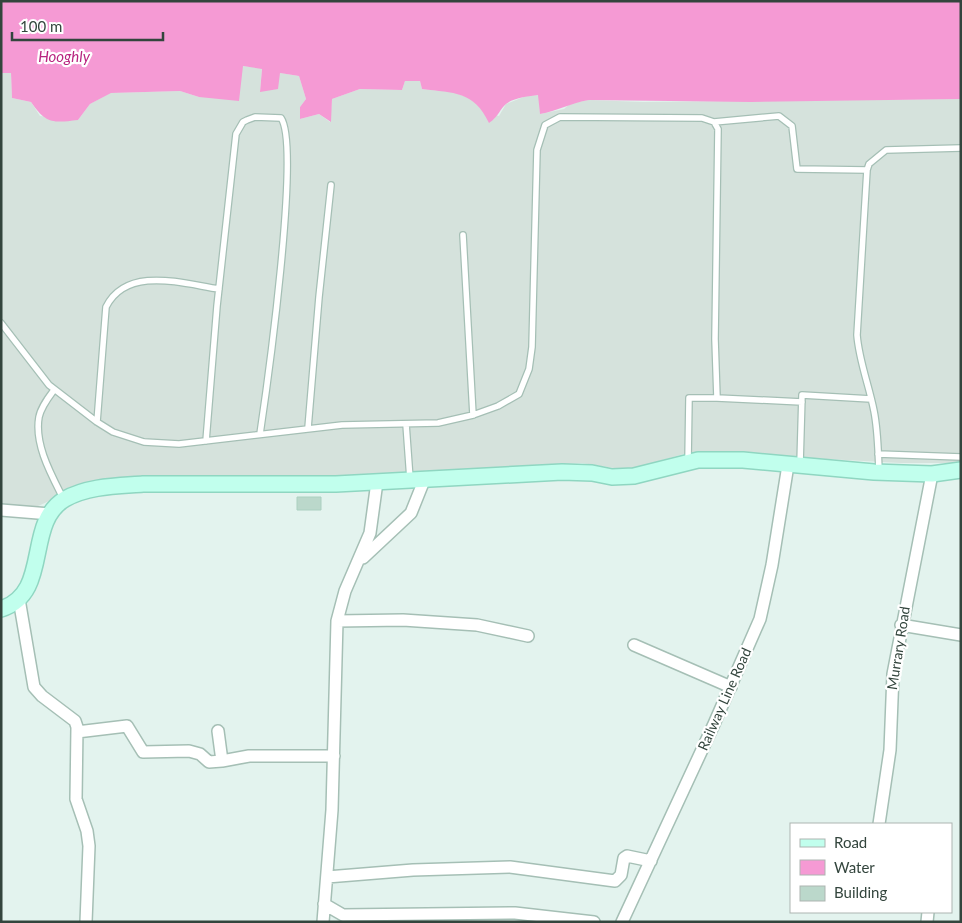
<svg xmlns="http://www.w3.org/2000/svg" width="962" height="923" viewBox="0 0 962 923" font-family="Lato,sans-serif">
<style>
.industrial{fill:#d5e2dc}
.water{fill:#f59ad4}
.building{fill:#bbd8cb;stroke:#abd0c0}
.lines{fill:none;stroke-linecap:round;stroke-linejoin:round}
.lane-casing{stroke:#a5bfb5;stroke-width:8}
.street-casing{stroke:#a5bfb5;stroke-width:14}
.secondary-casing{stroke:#8fd6c1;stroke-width:18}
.lane{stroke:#fff;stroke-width:5.5}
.street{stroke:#fff;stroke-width:11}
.secondary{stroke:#c1ffed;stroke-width:15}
.labels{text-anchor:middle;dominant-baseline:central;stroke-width:4.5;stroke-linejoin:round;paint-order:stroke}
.street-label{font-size:14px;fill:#33453d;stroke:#fff}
.water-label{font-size:15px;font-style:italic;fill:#b82580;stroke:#fff}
</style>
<rect width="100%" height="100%" fill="#e3f3ee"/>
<path class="industrial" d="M242 66 262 68 260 91 280 73 299 76 306 99 300 107V119L319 114 330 122 332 99 360 89 402 90 405 81H420L422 89 453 92 472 99 484 112 499 116 506 104 526 96 539 95 540 114 564 109 571 103 589 100 643 102 961 99V463H901L715 453H687L627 470 582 463 291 479 187 476 95 480 36 507 1 505V73H11L12 98 31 102 40 116 78 120 90 104 110 93 180 91 199 97Z"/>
<path class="water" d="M1 1H961V99L751 102 589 100C571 103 557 111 540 114L538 95C529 96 513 98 506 104 500 109 499 116 489 123 474 91 454 93 422 89L420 81H405L402 90 360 89 332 99 331 122 319 114 300 119V107L306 99 299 76 280 73 278 89 260 92 262 69 243 66 239 101 199 97 180 91 111 93 90 104 78 120C53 123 46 124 31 102L12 98 11 73H1Z"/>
<path class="building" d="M297 497H321V510H297Z"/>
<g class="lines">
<g class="lane-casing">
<path id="lane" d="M714 122 779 116 792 126 797 169 867 170 857 335C859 361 869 385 874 411 878 431 878 451 879 470
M867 170 869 164 886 150 961 148
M463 235 473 415
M1 323 49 385 97 422 113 432 144 442 179 444 342 425 438 423 473 415 498 406 519 394 529 369 532 347 537 150 545 125 560 117 702 118 714 122 718 129 715 339 717 398H689L688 461
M54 390C48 398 41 407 39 417 34 445 52 476 64 500
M717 398 802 402
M97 422 106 307C127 265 184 284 219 289
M406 424 410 479
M308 428 319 297 331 185
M206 441 217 306 236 134 243 122 247 120 255 117 281 118C301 146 267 387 260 434
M878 454 961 457
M800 464 802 395 871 399"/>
</g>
<g class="street-casing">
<path id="street" d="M1 510 50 514
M363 558 411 513 425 478
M19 599 34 687 42 696 75 721 77 727 76 799 87 831 89 846 86 922
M337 621 403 620 477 625 528 636
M901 625 961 635
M634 645 731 687
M77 732 127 726 143 752 189 751 200 754 209 762 222 761 218 731
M222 761 249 756H334
M879 824 890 750 893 674 932 474
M327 877 413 870 510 867 615 881 621 875 624 858 627 856 651 861
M324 904 343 915 515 913 594 922
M323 922 332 810 337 621 345 591 370 533 377 482
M622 922 714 724 760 619 772 565 788 465
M927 922 928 912"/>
</g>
<g class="secondary-casing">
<path id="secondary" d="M1 609C52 593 24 523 65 499 88 486 117 486 143 484H336L562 472 592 473 612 477 634 476 698 460H743L874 472 932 474 961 470"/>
</g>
<use href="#lane" class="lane"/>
<use href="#street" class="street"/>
<use href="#secondary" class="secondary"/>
</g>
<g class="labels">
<g class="street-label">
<text transform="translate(898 648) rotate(-81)">Murrary Road</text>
<text transform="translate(724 699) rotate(-66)">Railway Line Road</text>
</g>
<g class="water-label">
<text x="64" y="56">Hooghly</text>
</g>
</g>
<rect width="962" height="923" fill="none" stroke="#33453d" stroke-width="5"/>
<rect x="790" y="823" width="162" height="90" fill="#ffffff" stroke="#adb5b1"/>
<rect x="800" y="839" width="25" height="8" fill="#c1ffed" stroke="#adb5b1"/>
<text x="834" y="848" font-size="15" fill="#33453d">Road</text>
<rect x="800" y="860" width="25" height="15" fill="#f59ad4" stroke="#adb5b1"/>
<text x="834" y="873" font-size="15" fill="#33453d">Water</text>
<rect x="800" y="886" width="25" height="15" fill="#bbd8cb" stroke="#adb5b1"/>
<text x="834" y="898" font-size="15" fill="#33453d">Building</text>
<path d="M12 32v8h151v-8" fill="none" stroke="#33453d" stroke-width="2.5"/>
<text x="20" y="32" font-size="15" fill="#33453d" stroke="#ffffff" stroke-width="4" paint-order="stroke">100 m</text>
</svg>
